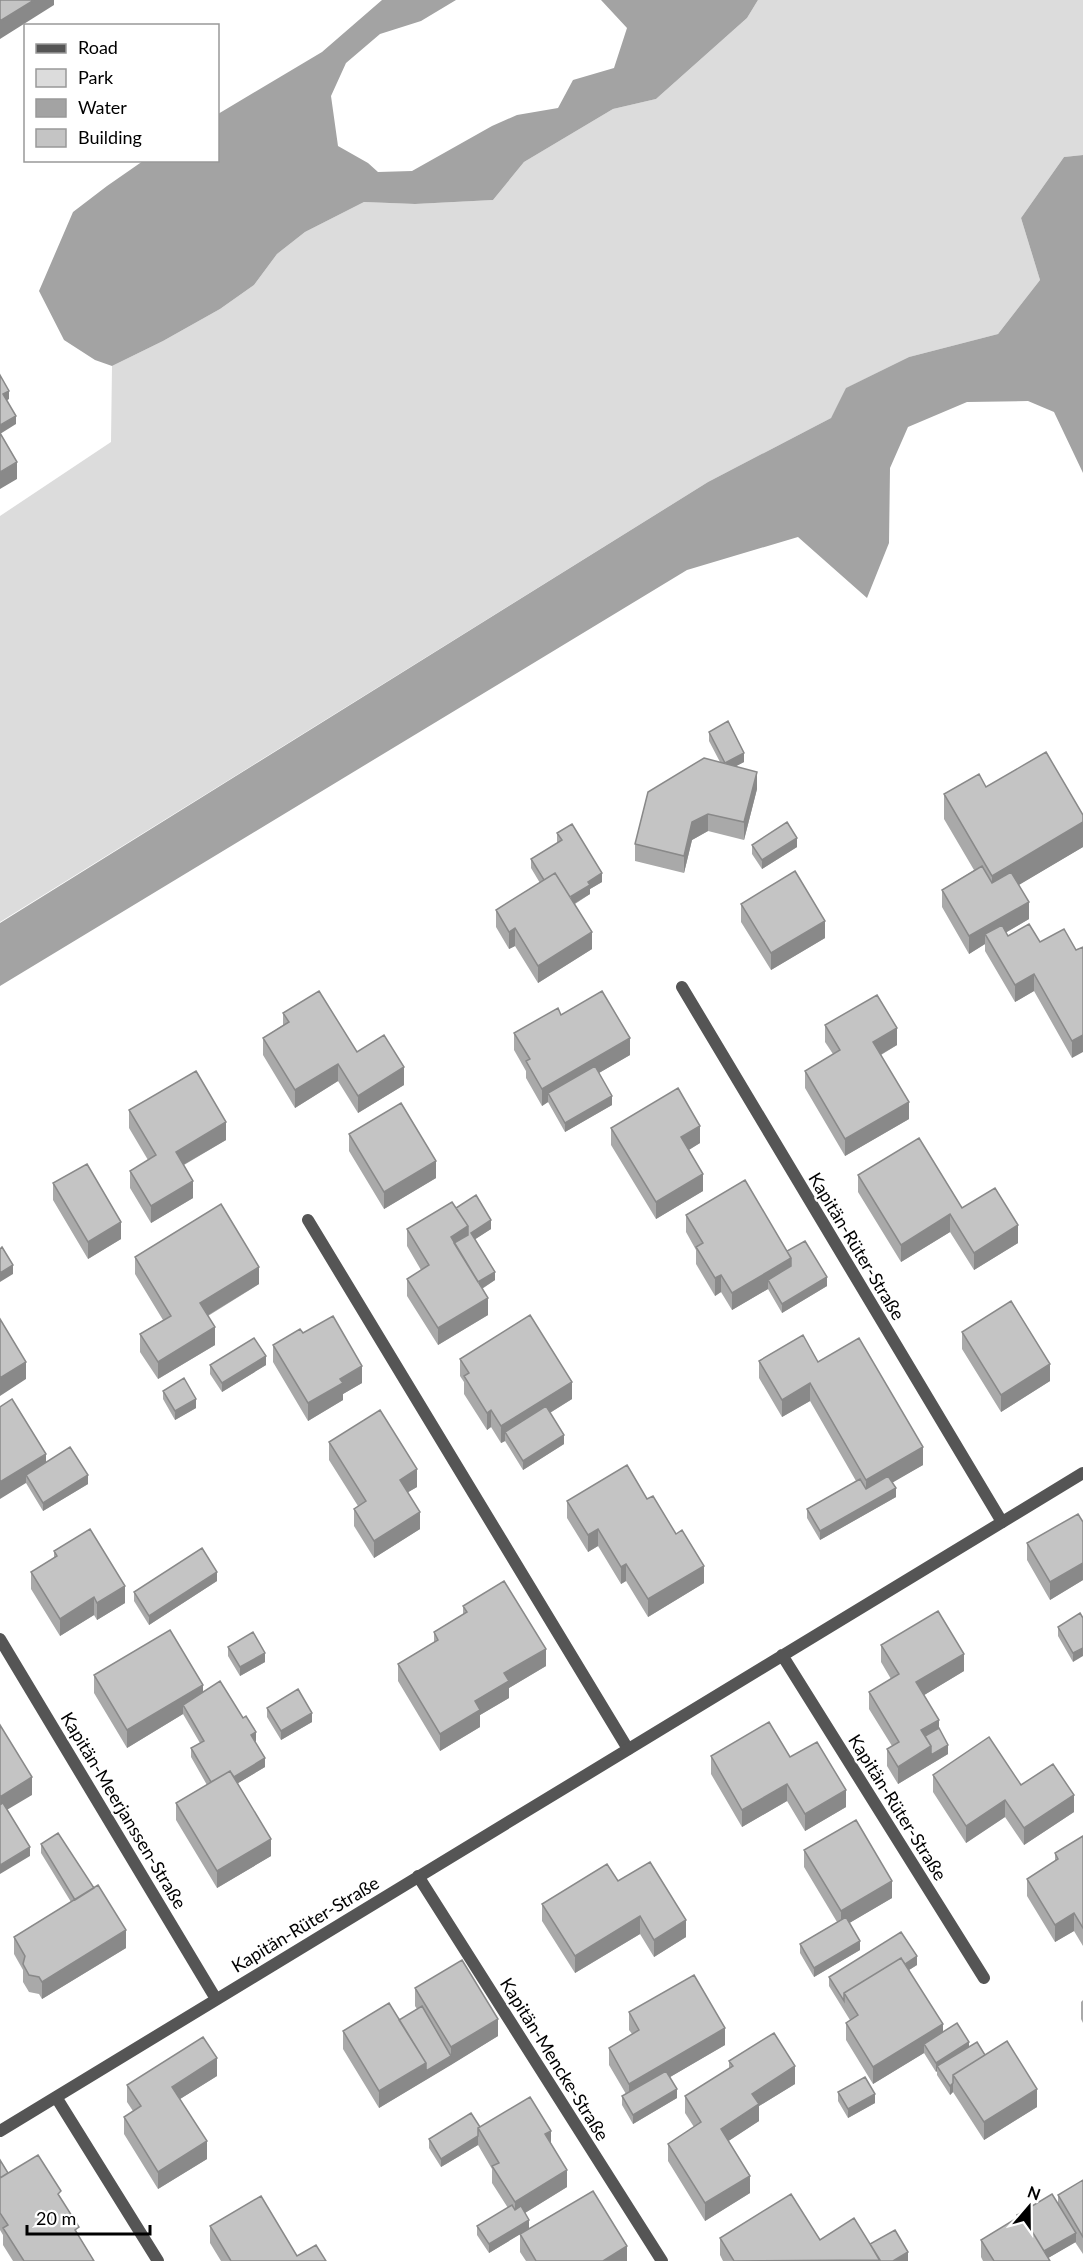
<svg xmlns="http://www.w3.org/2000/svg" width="1083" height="2261" viewBox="0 0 1083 2261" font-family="Lato,sans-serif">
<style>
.green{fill:#dcdcdc}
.water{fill:#a3a3a3}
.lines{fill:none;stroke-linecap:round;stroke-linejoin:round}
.lane{stroke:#555;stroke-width:12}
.street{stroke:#555;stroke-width:12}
.wall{fill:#a9a9a9}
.shaded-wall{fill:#898989}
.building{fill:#c4c4c4;stroke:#898989;stroke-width:1.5}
.labels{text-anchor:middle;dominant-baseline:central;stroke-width:4.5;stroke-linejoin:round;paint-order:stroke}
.street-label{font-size:18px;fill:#000;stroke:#fff}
</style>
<rect width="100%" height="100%" fill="#fff"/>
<path class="green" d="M758 0H1083V155L1064 157 1021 218 1040 280 998 334 909 357 847 388 831 418 708 482 0 922V516L111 442 112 366 163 341 220 309 254 285 277 254 305 232 364 202 415 204 493 200 524 162 613 109 656 99 747 18Z"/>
<path class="water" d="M382 0H456L421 21 380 34 346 63 331 96 338 146 368 163 378 172 412 171 492 126 517 115 558 108 573 80 614 68 627 28 601 0H758L747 18 656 99 613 109 524 162 493 200 415 204 364 202 305 232 277 254 254 285 220 309 163 341 112 366 95 360 64 340 39 291 73 212 107 186 143 161 218 160V114L322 52Z
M1083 155V473L1054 412 1028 401 967 402 908 427 890 468 889 543 867 598 798 537 687 570 0 986V923L708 482 831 418 846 388 909 357 998 334 1040 280 1021 218 1064 157Z"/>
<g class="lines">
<path class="lane" d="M682 987 1002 1522
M308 1220 628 1749"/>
<path class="street" d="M0 1639 216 1999
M782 1655 984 1978
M418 1876 662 2261
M56 2097 158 2261
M0 2131 1083 1473"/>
</g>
<path class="wall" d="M709 732 744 762 736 766 757 789 744 840 708 831 692 840 684 873 635 861V844L720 762 709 741Z
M986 787 1083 815V847L1018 885 1029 919 1006 932 1008 936 1076 950 1072 1058 1034 991 1015 1002 985 951V944L969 954 942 907V890L974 870 944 819V794Z
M557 833 602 882 590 889V894L575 904 592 949 538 983 515 946 509 949 496 927V910L540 883 531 868V859L557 843Z
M752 845 797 847 762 869 752 854Z
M741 904 825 938 771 970 741 922Z
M283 1013 357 1052 404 1085 358 1113 338 1081 295 1108 263 1055V1038L283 1025Z
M561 1015 630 1055 599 1073 612 1105 565 1132 548 1102 542 1106 526 1078V1071L514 1050V1033Z
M825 1025 897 1045 881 1055 909 1119 845 1156 805 1088V1071L833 1054 825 1042Z
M129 1110 226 1140 184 1165 193 1198 151 1223 130 1188V1171L148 1160 129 1128Z
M611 1128 700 1143 688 1150 703 1191 656 1219 611 1145Z
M349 1134 436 1178 384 1209 349 1151Z
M858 1175 962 1208 1018 1243 974 1270 950 1232 901 1262 858 1192Z
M53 1183 121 1239 88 1259 53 1200Z
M456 1208 491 1229 475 1239 495 1280 482 1289 488 1315 438 1345 407 1296V1279L421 1270 407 1246V1229Z
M686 1215 787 1251 827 1286 782 1313 768 1289 732 1310 721 1292 715 1296 696 1264V1250L686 1232Z
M135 1257 259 1284 208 1316 215 1345 158 1379 140 1352V1334L163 1320 135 1274Z
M962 1332 1050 1381 1001 1412 962 1349Z
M303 1333 362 1383 343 1394V1400L308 1421 273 1362V1345Z
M460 1359 572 1399 550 1413 564 1444 523 1470 505 1441 501 1443 491 1427 487 1430 464 1394V1382L460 1376Z
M759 1361 818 1362 923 1465 892 1482 896 1497 820 1540 807 1518V1509L856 1481 810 1401 782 1417 759 1378Z
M210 1365H266L222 1392 210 1374Z
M163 1391 196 1408 175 1420 163 1399Z
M0 1407 46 1462 88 1484 43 1511 26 1483Z
M329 1442 417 1487 408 1492 420 1529 374 1558 354 1526V1509L358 1506 329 1460Z
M647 1499 704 1583 648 1617 626 1581 621 1584 598 1546 588 1552 567 1518V1501Z
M1083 1522V1580L1050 1600 1027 1560V1543Z
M54 1551 125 1603 97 1620 94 1615 60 1636 31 1589V1572L54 1558Z
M217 1581 149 1625 134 1601V1592Z
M463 1606 546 1666 509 1688V1698L480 1715V1727L440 1751 398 1681V1664L434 1642V1632L463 1614Z
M1083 1618 1073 1662 1058 1636V1627Z
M881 1645 964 1671 924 1695 939 1728 948 1754 898 1784 887 1766V1749L892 1746 869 1709V1692L891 1679 881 1662Z
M228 1647 265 1662 240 1676 228 1656Z
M94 1675 203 1692 256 1741 255 1742 265 1767 238 1783 271 1856 217 1888 176 1820V1803L207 1785 191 1757V1748L200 1743 183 1714 127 1748 94 1693Z
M267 1708 312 1722 281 1740 267 1717Z
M711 1756 790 1757 846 1807 805 1831 787 1801 742 1827 711 1774Z
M933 1775 1021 1785 1074 1812 1024 1845 1005 1817 966 1843 933 1792Z
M1083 1836V1946L1074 1931 1055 1942 1027 1896V1879L1055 1861V1853Z
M41 1844 126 1948 42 1999 39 1994 29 1992 23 1982V1970L14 1954V1937L71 1902 41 1853Z
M804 1850 892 1898 849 1923 860 1950 814 1977 800 1953V1944L837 1922 804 1867Z
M618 1881 686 1937 654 1957 640 1934 575 1973 542 1921V1904Z
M917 1965 909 1970 943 2032 985 2055 1037 2107 984 2140 953 2092 950 2095 937 2075V2071L936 2072 924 2053 873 2084 846 2040V2023L850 2020 829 1986V1977Z
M415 1988 498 2036 379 2108 343 2049V2031L400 2020 417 2009 415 2006Z
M1083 2000V2023L1081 2019V2002Z
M629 2012 725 2045 670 2077 677 2098 633 2124 622 2105V2096L626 2094 609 2065V2048L632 2034 629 2030Z
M729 2061 795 2084 759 2106V2121L728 2141 750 2193 705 2221 668 2161V2144L694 2127 685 2113V2096L729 2069Z
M217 2076 180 2099 207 2159 158 2189 124 2134V2117L133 2111 127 2102V2085Z
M838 2092 875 2103 848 2118 838 2101Z
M480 2127 551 2143 567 2187 525 2213 529 2229 627 2261H526L520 2252V2234L489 2253 477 2235V2226L508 2208 492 2183V2169L478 2145 441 2167 429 2148V2139Z
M0 2160 8 2173 61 2199 79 2236 94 2261H13L3 2245V2235L0 2230Z
M1083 2180V2254L1075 2242 1048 2258 1050 2261H983L981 2257V2240L1017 2218V2215L1058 2204V2195Z
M210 2226 297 2256 326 2261H221L210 2243Z
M720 2238 820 2240 870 2244 908 2261H723L720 2255Z"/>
<path class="shaded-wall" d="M34 0H54V5L0 39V21Z
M9 391V399L3 403V394Z
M16 416V424L0 434V425Z
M17 462V479L0 489V472Z
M744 753V762L725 772V763Z
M757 772V789L744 840V822Z
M708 814V831L692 840 684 873V856L692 822Z
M1083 822V847L992 901V876Z
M797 838V847L762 869V860Z
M602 873V882L590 889V894L567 908V900L588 882Z
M1029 902V919L990 942 985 934V944L969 954V936Z
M825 921V938L771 970V953Z
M515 928V946L509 949V932Z
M592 932V949L538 983V966Z
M1034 974V991L1015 1002V985Z
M897 1028V1045L873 1059V1042Z
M1083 1035V1052L1072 1058V1041Z
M630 1038V1055L552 1100 548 1093V1102L542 1106V1089Z
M338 1064V1081L295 1108V1090Z
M404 1067V1085L358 1113V1096Z
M612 1096V1105L565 1132V1123Z
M909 1102V1119L845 1156V1139Z
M226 1122V1140L176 1169V1152Z
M700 1126V1143L681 1155V1137Z
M436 1161V1178L384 1209V1192Z
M703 1174V1191L656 1219V1202Z
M193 1181V1198L151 1223V1206Z
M950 1214V1232L901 1262V1245Z
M491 1220V1229L471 1242V1233Z
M121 1222V1239L88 1259V1242Z
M1018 1225V1243L974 1270V1253Z
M468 1226V1244L451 1245V1237Z
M791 1258V1275L768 1280V1289L732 1310V1293Z
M13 1265V1274L0 1282V1273Z
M259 1267V1284L200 1320V1303Z
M495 1272V1280L475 1293V1284Z
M721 1275V1292L715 1296V1278Z
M827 1277V1286L782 1313V1304Z
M488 1298V1315L438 1345V1328Z
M215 1327V1345L158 1379V1362Z
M266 1356V1365L222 1392V1383Z
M26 1362V1379L0 1396V1378Z
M1050 1364V1381L1001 1412V1395Z
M362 1366V1383L343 1394V1400L308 1421V1403L340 1379Z
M572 1382V1399L509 1438 505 1432V1441L501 1443V1426Z
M810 1383V1401L782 1417V1400Z
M196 1399V1408L175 1420V1411Z
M491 1410V1427L487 1430V1413Z
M564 1435V1444L523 1470V1461Z
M923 1447V1465L866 1498V1480Z
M46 1454V1471L26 1475V1483L0 1499V1482Z
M417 1469V1487L400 1497V1480Z
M88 1475V1484L43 1511V1503Z
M896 1488V1497L820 1540V1531Z
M420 1512V1529L374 1558V1541Z
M598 1529V1546L588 1552V1535Z
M1083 1563V1580L1050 1600V1582Z
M626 1564V1581L621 1584V1567Z
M704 1566V1583L648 1617V1599Z
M217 1572V1581L149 1625V1616Z
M125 1586V1603L97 1620V1603Z
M94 1597V1615L60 1636V1619Z
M1083 1648V1656L1073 1662V1653Z
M546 1649V1666L509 1688V1698L480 1715V1727L440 1751V1734L504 1673Z
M265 1653V1662L240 1676V1667Z
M964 1654V1671L916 1700V1682Z
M203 1685V1703L183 1705V1714L127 1748V1730Z
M312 1713V1722L281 1740V1731Z
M939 1720V1737L921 1739V1730Z
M256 1732V1741L251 1744V1735Z
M948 1745V1754L898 1784V1767L931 1746Z
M265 1758V1767L215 1797V1788Z
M32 1777V1795L0 1814V1797Z
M787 1784V1801L742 1827V1810Z
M846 1790V1807L805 1831V1814Z
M1074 1795V1812L1024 1845V1828Z
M1005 1800V1817L966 1843V1826Z
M271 1839V1856L217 1888V1871Z
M30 1847V1856L0 1874V1865Z
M892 1881V1898L841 1928V1911Z
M1074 1913V1931L1055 1942V1925Z
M640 1916V1934L575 1973V1956Z
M686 1920V1937L654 1957V1940Z
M126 1930V1948L42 1999V1982Z
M860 1941V1950L814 1977V1968Z
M917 1956V1965L852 2005 848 1999Z
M498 2019V2036L451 2065V2047Z
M943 2024V2041L924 2044V2053L873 2084V2067Z
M725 2028V2045L629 2101V2084Z
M969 2042V2051L937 2066V2071L936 2072V2063Z
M451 2056V2065L379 2108V2091L426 2063Z
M217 2058V2076L172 2104V2087Z
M795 2066V2084L759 2106V2121L721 2146V2129L752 2094Z
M953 2083V2092L950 2095V2086Z
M677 2089V2098L633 2124V2115Z
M1037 2089V2107L984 2140V2122Z
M875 2094V2103L848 2118V2109Z
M551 2131V2148L545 2134Z
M478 2136V2145L441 2167V2159Z
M207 2141V2159L158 2189V2172Z
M567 2170V2187L515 2219V2202Z
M750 2176V2193L705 2221V2203Z
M529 2220V2229L489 2253V2244Z
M1076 2233V2242L1043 2261 1040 2253Z
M627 2246V2261H603Z
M908 2252V2261H893Z"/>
<path class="building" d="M0 0H34L0 21Z
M0 375 9 391 3 394 16 416 0 425Z
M0 433 17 462 0 472Z
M728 721 744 753 725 763 709 732Z
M1046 752 1083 815V822L992 876 944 794 979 774 986 787Z
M704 758 757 772 744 822 708 814 692 822 684 856 635 844 648 792Z
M787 822 797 838 762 860 752 845Z
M572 824 602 873 588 882 590 885 570 897 555 873 544 880 531 859 562 840 557 833Z
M982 866 992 883 1011 872 1029 902 969 936 942 890Z
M795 871 825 921 771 953 741 904Z
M555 873 592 932 538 966 515 928 509 932 496 910Z
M1029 924 1040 942 1064 929 1076 950 1083 947V1035L1072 1041 1034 974 1015 985 985 934 1002 925 1008 936Z
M319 991 357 1052 384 1035 404 1067 358 1096 338 1064 295 1090 263 1038 289 1022 283 1013Z
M602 991 630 1038 542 1089 526 1061 530 1059 514 1033 558 1008 561 1015Z
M877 995 897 1028 873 1042 909 1102 845 1139 805 1071 840 1050 825 1025Z
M595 1066 612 1096 565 1123 548 1093Z
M196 1071 226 1122 176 1152 193 1181 151 1206 130 1171 156 1155 129 1110Z
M678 1088 700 1126 681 1137 703 1174 656 1202 611 1128Z
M401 1103 436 1161 384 1192 349 1134Z
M919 1138 962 1208 995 1188 1018 1225 974 1253 950 1214 901 1245 858 1175Z
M87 1164 121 1222 88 1242 53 1183Z
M745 1180 791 1258 732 1293 721 1275 715 1278 696 1247 703 1243 686 1215Z
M476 1195 491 1220 471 1233 495 1272 478 1282 454 1243 468 1235V1226L456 1208Z
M452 1202 468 1226 451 1237 488 1298 438 1328 407 1279 429 1265 407 1229Z
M221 1204 259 1267 200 1303 215 1327 158 1362 140 1334 171 1316 135 1257Z
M805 1241 827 1277 782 1304 768 1280 791 1266V1258L787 1251Z
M2 1247 13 1265 0 1273V1249Z
M1011 1301 1050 1364 1001 1395 962 1332Z
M530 1315 572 1382 501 1426 491 1410 487 1413 464 1376 469 1373 460 1359Z
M333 1316 362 1366 340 1379 343 1383 308 1403 273 1345 300 1329 303 1333Z
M0 1319 26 1362 0 1378Z
M803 1335 818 1362 859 1338 923 1447 866 1480 810 1383 782 1400 759 1361Z
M254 1338 266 1356 222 1383 210 1365Z
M184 1378 196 1399 175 1411 163 1391Z
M12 1399 46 1454 0 1482V1407Z
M546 1406 564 1435 523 1461 505 1432Z
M380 1410 417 1469 400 1480 420 1512 374 1541 354 1509 366 1501 329 1442Z
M70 1447 88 1475 43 1503 26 1475Z
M627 1465 647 1499 653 1496 676 1534 682 1530 704 1566 648 1599 626 1564 621 1567 598 1529 588 1535 567 1501Z
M888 1476 896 1488 820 1531 807 1509 860 1479 866 1489Z
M1078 1514 1083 1522V1563L1050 1582 1027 1543Z
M90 1529 125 1586 97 1603 94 1597 60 1619 31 1572 57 1556 54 1551Z
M202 1548 217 1572 149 1616 134 1592Z
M504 1581 546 1649 504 1673 509 1681 475 1701 480 1710 440 1734 398 1664 438 1640 434 1632 467 1612 463 1606Z
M938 1611 964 1654 916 1682 939 1720 921 1730 931 1746 898 1767 887 1749 899 1742 869 1692 899 1674 881 1645Z
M1080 1613 1083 1618V1648L1073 1653 1058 1627Z
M170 1630 203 1685 127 1730 94 1675Z
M253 1632 265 1653 240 1667 228 1647Z
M220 1681 243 1718 246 1716 256 1732 251 1735 265 1758 234 1777 230 1771 211 1782 191 1748 204 1741 183 1705Z
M298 1689 312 1713 281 1731 267 1708Z
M769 1722 790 1757 817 1742 846 1790 805 1814 787 1784 742 1810 711 1756Z
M0 1725 32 1777 0 1797Z
M939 1728 948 1745 931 1755V1746L925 1736Z
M989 1737 1021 1785 1053 1764 1074 1795 1024 1828 1005 1800 966 1826 933 1775Z
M230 1771 271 1839 217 1871 176 1803Z
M3 1803 30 1847 0 1865V1805Z
M856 1820 892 1881 841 1911 804 1850Z
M58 1833 94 1888 75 1900 41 1844Z
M1083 1836V1928L1074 1913 1055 1925 1027 1879 1058 1859 1055 1853Z
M650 1862 686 1920 654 1940 640 1916 575 1956 542 1904 607 1864 618 1881Z
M98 1885 126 1930 42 1982 39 1977 29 1975 23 1964 25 1956 14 1937Z
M846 1917 860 1941 814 1968 800 1944Z
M901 1932 917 1956 905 1964 901 1958 844 1993V2001L829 1977Z
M901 1958 943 2024 873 2067 846 2023 858 2015 844 1993Z
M462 1960 498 2019 451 2047 415 1988Z
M694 1975 725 2028 629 2084 609 2048 639 2030 629 2012Z
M389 2003 426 2063 379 2091 343 2031Z
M422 2006 451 2056 426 2071V2063L399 2020Z
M957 2023 969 2042 936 2063 924 2044Z
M774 2033 795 2066 752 2094 759 2104 721 2129 750 2176 705 2203 668 2144 701 2122 685 2096 733 2066 729 2061Z
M203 2037 217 2058 172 2087 207 2141 158 2172 124 2117 141 2106 127 2085Z
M1007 2041 1037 2089 984 2122 953 2075Z
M977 2042 985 2055 953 2075V2083L950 2086 937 2066Z
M666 2071 677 2089 633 2115 622 2096Z
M865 2077 875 2094 848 2109 838 2092Z
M530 2097 551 2131 545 2134 567 2170 515 2202 492 2166 499 2163 478 2128Z
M471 2113 480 2127 478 2128V2136L441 2159 429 2139Z
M38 2155 61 2191 58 2194 79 2227 75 2230 94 2261H24L3 2228 8 2225 0 2213V2178Z
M0 2160 8 2173 0 2178Z
M1083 2180V2237L1058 2195Z
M593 2191 627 2246 603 2261H536L520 2234Z
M791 2194 820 2240 854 2218 880 2260 734 2261 720 2238Z
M1052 2194 1076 2233 1044 2251 1022 2215 1019 2217 1017 2215Z
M261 2196 297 2256 316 2245 326 2261H231L210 2226Z
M512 2205 515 2210 521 2206 529 2220 489 2244 477 2226Z
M1022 2215 1050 2261H994L981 2240Z
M895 2230 908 2252 893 2261H880L870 2244Z"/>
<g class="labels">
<g class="street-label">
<text transform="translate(857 1246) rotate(59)">Kapitän-Rüter-Straße</text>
<text transform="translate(898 1807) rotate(58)">Kapitän-Rüter-Straße</text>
<text transform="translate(124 1810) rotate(59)">Kapitän-Meerjanssen-Straße</text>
<text transform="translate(305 1924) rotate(-31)">Kapitän-Rüter-Straße</text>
<text transform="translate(555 2059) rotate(58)">Kapitän-Mencke-Straße</text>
</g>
</g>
<rect x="24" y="24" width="195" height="138" fill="#ffffff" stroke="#999999" stroke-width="1.5"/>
<rect x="36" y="44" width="30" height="9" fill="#555555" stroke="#999999" stroke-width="1.5"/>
<text x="78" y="54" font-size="18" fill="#000000">Road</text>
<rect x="36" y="69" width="30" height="18" fill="#dcdcdc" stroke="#999999" stroke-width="1.5"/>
<text x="78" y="84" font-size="18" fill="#000000">Park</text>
<rect x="36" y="99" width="30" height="18" fill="#a3a3a3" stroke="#999999" stroke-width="1.5"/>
<text x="78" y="114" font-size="18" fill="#000000">Water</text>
<rect x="36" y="129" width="30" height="18" fill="#c4c4c4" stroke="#999999" stroke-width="1.5"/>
<text x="78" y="144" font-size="18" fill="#000000">Building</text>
<g transform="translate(1029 2207) rotate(20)" stroke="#ffffff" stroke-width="4.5" paint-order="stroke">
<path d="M0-4.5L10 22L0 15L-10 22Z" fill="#000000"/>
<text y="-9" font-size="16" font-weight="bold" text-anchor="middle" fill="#000000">N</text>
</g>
<path d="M27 2225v9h123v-9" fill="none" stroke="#000000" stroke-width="3"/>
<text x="36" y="2225" font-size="18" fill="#000000" stroke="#ffffff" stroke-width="4.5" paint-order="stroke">20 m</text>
</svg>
